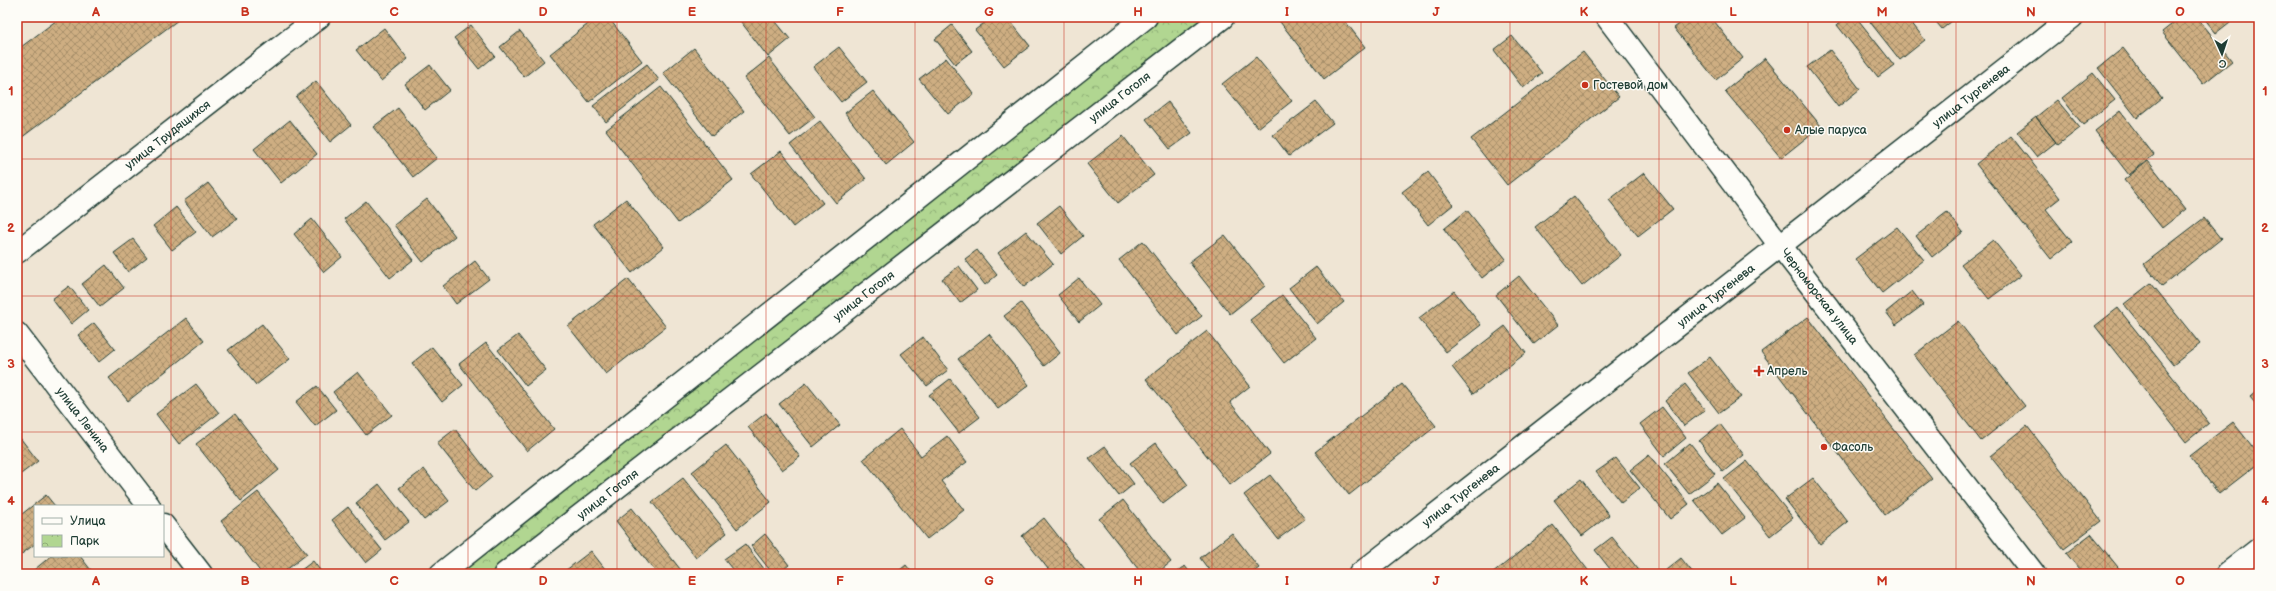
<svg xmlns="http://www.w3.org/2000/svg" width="2276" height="591" viewBox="0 0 2276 591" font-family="'Balsamiq Sans',sans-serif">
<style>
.park{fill:url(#park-crowns);stroke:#688a62}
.building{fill:url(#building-cross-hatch);stroke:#1f3d34}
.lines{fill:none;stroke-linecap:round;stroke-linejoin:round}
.minor-casing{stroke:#1f3d34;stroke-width:25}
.tertiary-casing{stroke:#1f3d34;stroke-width:25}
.minor{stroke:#fdfcf7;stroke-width:22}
.tertiary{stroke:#fdfcf7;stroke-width:22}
.grid{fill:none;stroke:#c8321e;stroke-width:1;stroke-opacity:0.55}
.poi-dot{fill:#c8321e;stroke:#fdfcf7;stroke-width:1.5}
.labels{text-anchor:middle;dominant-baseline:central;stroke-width:3;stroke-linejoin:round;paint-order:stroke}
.poi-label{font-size:12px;fill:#1f3d34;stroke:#fdfcf7;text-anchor:start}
.street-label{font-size:12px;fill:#1f3d34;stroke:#fdfcf7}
.neatline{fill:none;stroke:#c8321e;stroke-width:1.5}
.grid-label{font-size:13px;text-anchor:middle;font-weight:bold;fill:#c8321e}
</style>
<defs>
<pattern id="park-crowns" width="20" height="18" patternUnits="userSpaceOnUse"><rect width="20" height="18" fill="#b1d691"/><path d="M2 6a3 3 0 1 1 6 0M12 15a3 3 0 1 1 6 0" fill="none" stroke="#8faf77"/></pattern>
<pattern id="building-cross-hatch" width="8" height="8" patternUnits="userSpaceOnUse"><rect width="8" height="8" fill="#ceae82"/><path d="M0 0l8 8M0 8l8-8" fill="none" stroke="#a78f6b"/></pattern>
</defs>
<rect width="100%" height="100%" fill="#efe5d4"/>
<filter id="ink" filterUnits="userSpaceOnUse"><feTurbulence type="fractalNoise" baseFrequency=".025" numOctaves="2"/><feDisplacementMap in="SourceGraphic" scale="8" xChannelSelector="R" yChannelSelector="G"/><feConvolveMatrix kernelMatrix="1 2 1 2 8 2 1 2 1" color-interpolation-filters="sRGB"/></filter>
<g filter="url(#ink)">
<path class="park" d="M1160 17H1205L493 574H453Z"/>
<path class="building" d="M61 17H182L17 141V50Z
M597 17H608L642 61 589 102 550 54Z
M747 17H772L790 39 768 57 741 22Z
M969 17H980L973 22Z
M992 17H1007L1030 46 1004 66 975 30Z
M1278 17H1342L1365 47 1324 79 1277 18Z
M1688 17H1711L1743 58 1716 80 1674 28Z
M1846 17H1856L1894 65 1878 77 1837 25Z
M1876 17H1907L1925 40 1900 60 1870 22Z
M1932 17H1957L1942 29Z
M2181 17H2197L2232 61 2203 84 2162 32Z
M2203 17H2226L2230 22 2216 33Z
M471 25 495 56 479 69 454 38Z
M952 25 972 51 955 64 935 39Z
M384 28 408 59 381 81 356 50Z
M520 31 544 61 524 77 500 47Z
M1512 36 1542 73 1523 88 1494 50Z
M839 47 867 82 841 102 813 67Z
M694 48 744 111 712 136 663 73Z
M2123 48 2162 98 2137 118 2098 68Z
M1830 50 1860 89 1838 107 1807 67Z
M1583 52 1619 97 1507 185 1471 139Z
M1256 57 1292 101 1258 128 1222 84Z
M769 58 815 117 790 136 744 78Z
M946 58 974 94 948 114 919 79Z
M1765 58 1821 126 1781 158 1725 91Z
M647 64 659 80 606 122 593 106Z
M430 65 450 90 425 110 405 84Z
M2093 73 2115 100 2083 125 2062 98Z
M316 81 351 125 330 142 296 97Z
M661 87 733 180 678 223 606 130Z
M873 91 914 142 886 165 845 113Z
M2057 100 2080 128 2058 145 2036 117Z
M1168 102 1192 133 1170 149 1146 119Z
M1316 102 1333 123 1289 156 1273 135Z
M398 108 437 158 413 177 373 127Z
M2120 111 2154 155 2129 175 2095 131Z
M2036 117 2056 142 2037 157 2017 132Z
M290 120 317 154 281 183 254 149Z
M820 121 866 179 836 203 790 145Z
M1123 136 1154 175 1118 203 1087 164Z
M2011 136 2060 198 2046 209 2072 242 2051 259 1976 164Z
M781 151 823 203 793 227 751 174Z
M2148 161 2186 209 2162 228 2124 180Z
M1428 172 1453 205 1428 225 1402 192Z
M1644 173 1673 209 1638 236 1609 200Z
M208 183 237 219 212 237 184 201Z
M1574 196 1621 255 1582 286 1535 227Z
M427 199 455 236 423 262 394 225Z
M626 199 664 247 632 273 593 224Z
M366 201 413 260 390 278 344 219Z
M1059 206 1083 236 1061 254 1037 223Z
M176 207 196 232 172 250 153 226Z
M1467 210 1506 259 1482 278 1444 229Z
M1947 212 1963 232 1932 257 1916 236Z
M2204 218 2221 239 2162 286 2144 264Z
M312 219 342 257 324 272 294 234Z
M1897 227 1924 260 1882 293 1855 259Z
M1026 231 1053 264 1024 287 998 253Z
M1225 235 1265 286 1230 314 1189 262Z
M133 239 147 257 128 272 114 253Z
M1993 240 2021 275 1989 299 1961 264Z
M1143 241 1202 316 1178 335 1119 260Z
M977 250 997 275 985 285 965 259Z
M475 261 489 279 456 304 443 286Z
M106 265 124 288 100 307 82 284Z
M959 266 977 290 960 303 942 279Z
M1316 267 1344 302 1317 324 1289 288Z
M1519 276 1558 325 1534 344 1496 295Z
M1079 278 1100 305 1079 322 1058 295Z
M628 279 666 327 606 374 568 326Z
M2151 283 2200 344 2173 365 2124 304Z
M69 286 88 310 71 324 52 299Z
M1454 291 1481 325 1446 352 1419 318Z
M1912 291 1923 305 1896 325 1886 312Z
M1282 295 1316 338 1284 363 1250 320Z
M1021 303 1060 353 1044 366 1004 316Z
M2118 308 2209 423 2186 442 2095 326Z
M1808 317 1932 479 1885 515 1761 352Z
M186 318 204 341 128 401 109 378Z
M1958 321 2025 406 1981 441 1914 355Z
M94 323 115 349 99 362 78 335Z
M262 324 290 359 256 385 228 350Z
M1505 326 1526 353 1473 394 1452 367Z
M1207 331 1250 386 1230 402 1270 454 1230 485 1146 379Z
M989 334 1029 385 998 409 958 359Z
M518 335 546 370 526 386 498 350Z
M923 337 948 370 927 386 901 354Z
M486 343 554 429 527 451 459 364Z
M432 347 463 385 442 402 412 363Z
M1710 357 1741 397 1719 413 1688 373Z
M358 372 392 415 366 435 333 392Z
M950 379 980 417 959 433 929 395Z
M806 383 840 425 813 447 779 404Z
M196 384 219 413 179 444 156 414Z
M1402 384 1436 426 1349 495 1315 452Z
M1685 384 1705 410 1684 426 1665 401Z
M317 386 336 410 315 426 296 402Z
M2259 389V408L2250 397Z
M1662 407 1686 438 1664 456 1640 424Z
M766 413 800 457 782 470 748 427Z
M235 414 279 470 241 501 196 444Z
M2233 422 2259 455V463L2219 494 2189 456Z
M1720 424 1744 455 1723 472 1699 441Z
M2027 426 2101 521 2064 549 1990 456Z
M455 429 492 477 475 491 437 443Z
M900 429 921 456 947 436 967 462 941 481 964 510 927 539 863 459Z
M21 439 38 461 17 477V442Z
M1156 443 1188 485 1163 504 1130 463Z
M1690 443 1715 474 1689 494 1665 464Z
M726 445 771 502 737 529 692 472Z
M1105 446 1134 484 1119 496 1089 458Z
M1649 455 1689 504 1670 519 1630 470Z
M1616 458 1640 488 1621 503 1596 472Z
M1747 461 1793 518 1770 536 1724 479Z
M424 469 449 501 424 520 399 488Z
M1270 475 1305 519 1278 539 1244 495Z
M683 478 727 533 696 558 652 502Z
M1813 478 1848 522 1820 544 1785 499Z
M1581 479 1609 515 1582 536 1554 500Z
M1717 483 1745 518 1722 535 1694 500Z
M379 484 409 522 385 540 356 503Z
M258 492 307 554 281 574H262L221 521Z
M46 495 55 506H35V544L19 556 17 553V518Z
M1123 500 1171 562 1156 574H1142L1099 519Z
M348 507 382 550 366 563 332 520Z
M632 508 684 574H657L616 521Z
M1044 518 1088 574H1052L1022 536Z
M1553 525 1591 574H1492Z
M1232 533 1259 568 1251 574H1212L1200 558Z
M765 534 789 565 778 574H773L751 546Z
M2091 534 2122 572 2119 574H2083L2066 553Z
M1612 537 1638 569 1632 574H1614L1595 550Z
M745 544 768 574H736L724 559Z
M591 551 609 574H561Z
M51 556H80L94 574H29Z
M1681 558 1694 574H1669L1666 570Z
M313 561 323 574H296Z
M906 565 913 574H895Z
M1185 566 1191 574H1175Z"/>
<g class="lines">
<g class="minor-casing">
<g id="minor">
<path d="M441 574 1146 17"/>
<path id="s1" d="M505 574 1223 17"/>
<path id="s2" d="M1360 574 2072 17"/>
<path d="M2227 574 2259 549"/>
</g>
</g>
<g class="tertiary-casing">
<g id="tertiary">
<path id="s3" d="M1607 17 1779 244 2034 574"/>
<path id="s4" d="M17 252 319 17"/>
<path id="s5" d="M17 334 149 506"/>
<path d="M163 525 201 574"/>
</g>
</g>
<use href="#minor" class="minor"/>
<use href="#tertiary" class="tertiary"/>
</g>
</g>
<path class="grid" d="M171 17V574M320 17V574M468 17V574M617 17V574M766 17V574M915 17V574M1064 17V574M1212 17V574M1361 17V574M1510 17V574M1659 17V574M1808 17V574M1956 17V574M2105 17V574M17 159H2259M17 296H2259M17 432H2259"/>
<g class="poi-dot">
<circle cx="1585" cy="85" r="4"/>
<circle cx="1787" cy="130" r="4"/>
<path d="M1757 365h4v4h4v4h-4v4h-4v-4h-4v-4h4z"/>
<circle cx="1824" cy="447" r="4"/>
</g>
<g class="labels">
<g class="poi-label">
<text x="1593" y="85">Гостевой дом</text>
<text x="1795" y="130">Алые паруса</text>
<text x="1767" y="371">Апрель</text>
<text x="1832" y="447">Фасоль</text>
</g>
<g class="street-label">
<text stroke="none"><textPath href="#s2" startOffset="776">улица Тургенева</textPath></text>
<text stroke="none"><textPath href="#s1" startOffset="778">улица Гоголя</textPath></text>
<text stroke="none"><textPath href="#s4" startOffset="191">улица Трудящихся</textPath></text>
<text stroke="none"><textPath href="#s2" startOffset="452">улица Тургенева</textPath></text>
<text stroke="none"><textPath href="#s1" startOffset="454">улица Гоголя</textPath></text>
<text stroke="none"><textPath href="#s3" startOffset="351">Черноморская улица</textPath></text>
<text stroke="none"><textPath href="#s5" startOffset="108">улица Ленина</textPath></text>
<text stroke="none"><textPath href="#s1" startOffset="130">улица Гоголя</textPath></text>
<text stroke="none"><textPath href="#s2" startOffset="128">улица Тургенева</textPath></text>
</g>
</g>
<rect width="2276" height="591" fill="none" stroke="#fdfcf7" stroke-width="44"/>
<rect x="34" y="505" width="130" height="52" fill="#fdfcf7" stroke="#a4b0a9"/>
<rect x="42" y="518" width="20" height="6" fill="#fdfcf7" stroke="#a4b0a9"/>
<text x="70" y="525" font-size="12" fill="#1f3d34">Улица</text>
<rect x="42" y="535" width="20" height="12" fill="url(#park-crowns)" stroke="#a4b0a9"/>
<text x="70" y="545" font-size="12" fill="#1f3d34">Парк</text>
<g transform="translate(2222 54) rotate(177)" stroke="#fdfcf7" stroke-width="3" paint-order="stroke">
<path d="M0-3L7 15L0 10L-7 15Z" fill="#1f3d34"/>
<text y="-6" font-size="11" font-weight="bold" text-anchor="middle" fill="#1f3d34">С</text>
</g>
<rect x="22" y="22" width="2232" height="547" class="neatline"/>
<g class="grid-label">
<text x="96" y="16">A</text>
<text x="245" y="16">B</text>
<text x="394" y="16">C</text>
<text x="543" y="16">D</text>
<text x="692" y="16">E</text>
<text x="840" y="16">F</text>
<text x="989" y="16">G</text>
<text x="1138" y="16">H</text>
<text x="1287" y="16">I</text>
<text x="1436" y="16">J</text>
<text x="1584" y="16">K</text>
<text x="1733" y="16">L</text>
<text x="1882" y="16">M</text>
<text x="2031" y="16">N</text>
<text x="2180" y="16">O</text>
<text x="11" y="95">1</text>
<text x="2265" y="95">1</text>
<text x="11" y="232">2</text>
<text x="2265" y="232">2</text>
<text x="11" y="368">3</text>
<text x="2265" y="368">3</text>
<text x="11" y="505">4</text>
<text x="2265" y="505">4</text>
<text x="96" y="585">A</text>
<text x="245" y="585">B</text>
<text x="394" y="585">C</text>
<text x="543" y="585">D</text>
<text x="692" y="585">E</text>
<text x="840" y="585">F</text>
<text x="989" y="585">G</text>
<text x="1138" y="585">H</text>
<text x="1287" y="585">I</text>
<text x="1436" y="585">J</text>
<text x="1584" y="585">K</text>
<text x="1733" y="585">L</text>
<text x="1882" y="585">M</text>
<text x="2031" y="585">N</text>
<text x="2180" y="585">O</text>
</g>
</svg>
